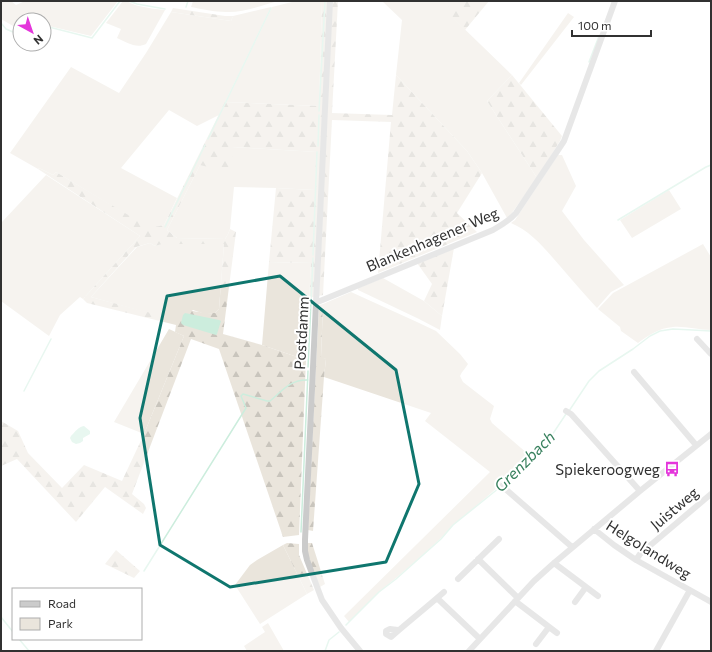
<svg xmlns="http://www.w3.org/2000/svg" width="712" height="652" viewBox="0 0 712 652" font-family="Commissioner,sans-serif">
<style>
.green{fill:#eae5dc}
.forest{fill:url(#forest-firs);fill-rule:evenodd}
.water{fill:#cceddd}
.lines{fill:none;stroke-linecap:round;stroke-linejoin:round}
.stream{stroke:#cceddd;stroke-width:1.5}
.minor{stroke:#cbcbcb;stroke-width:6}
.marked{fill:none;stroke:#0f766e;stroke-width:3;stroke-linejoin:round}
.labels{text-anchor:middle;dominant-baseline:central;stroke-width:4;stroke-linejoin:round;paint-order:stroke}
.street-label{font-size:15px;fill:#313131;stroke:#fff}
.poi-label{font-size:15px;fill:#313131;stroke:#fff;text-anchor:end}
.water-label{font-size:16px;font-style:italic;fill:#37805d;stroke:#fff}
</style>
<defs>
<pattern id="forest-firs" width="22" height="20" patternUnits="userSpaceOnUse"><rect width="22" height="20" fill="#eae5dc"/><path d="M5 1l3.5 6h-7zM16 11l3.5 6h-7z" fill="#c9c5bd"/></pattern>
</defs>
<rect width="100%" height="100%" fill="#fff"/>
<path class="green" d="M1 1H11L16 5 25 1H118L91 36 49 26 44 35V20H20V30L1 19Z
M123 1C129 1 133 5 139 6 147 8 156 9 165 10L146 44C136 49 126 42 117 38L121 29 106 23Z
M193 1H279C262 5 243 13 226 12 214 12 202 9 191 7Z
M296 1H322L319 106 226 102 272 7Z
M382 1H449V14L512 75 487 101 537 178 509 217 507 218 482 173 467 151 396 75 402 20Z
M271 7 219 115 197 126 169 110 121 168 177 198 164 225 150 229 56 172 53 175 39 168 38 169 10 153 71 67 119 93 146 53 171 12 231 21 233 16Z
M568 13 574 17 521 85 519 83Z
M232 147 317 152 315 190 276 188 234 187 230 229 228 234 225 239 177 238 167 230 200 165Z
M558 155H562L576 186 562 211 584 240 624 285 611 292 597 308C584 294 572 280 560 266 545 249 532 232 511 223L515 220Z
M46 175 140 236 83 299 80 297 60 315 49 336 1 301V221L2 222Z
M669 190 681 209 632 238 620 220Z
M150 243 155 246 161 244H224L219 309 215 313 205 314 193 310 177 321 91 297 137 247Z
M703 244 711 257V330C698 330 685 326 673 327 659 328 649 335 638 343L621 331 620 327 598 309 613 293Z
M269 262 311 263 306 360 262 345Z
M383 278 424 301 442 316 440 330 419 319 358 290V288Z
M351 292 417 322 436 331 460 354 468 364C466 368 462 371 460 376L463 382 494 406 490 419 492 423 528 454 503 479 498 487 475 507 453 525 441 538 423 555 396 578 379 592 349 622 344 616 490 472 425 421 431 413 324 377 326 359 321 358 323 304Z
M169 329 184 336 144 434 114 422Z
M283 545 307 594 260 624 235 585 250 565 257 560Z
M268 623 284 651H247L244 646 265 632 262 627Z"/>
<path class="forest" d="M322 1H338L332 113 392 115 396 75 467 151 482 173 457 213 477 232 378 273 391 122 332 120 323 295 309 298 311 263 269 262 276 188 315 190 316 152 232 147 233 173 200 165 167 230 177 238 225 239 228 234 230 229 236 232 223 334 262 345 306 360 299 535 283 537 219 349 191 339 132 494 144 504 146 508 143 514 105 487 76 522 17 459 1 466V421L18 431 28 453 62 488 84 465 122 481 144 434 184 336 175 332 176 325 87 303 83 299 140 236 38 169 39 168 53 175 56 172 150 228 164 225 225 102 319 106ZM150 243 155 246 162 244H224L219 309 215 313C203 314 192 310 180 309L177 320 91 297 136 247Z
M449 1H489L465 30 448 14Z
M173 8 225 16H233L231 21 171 12Z
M512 75 562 136 560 141 537 178 487 101Z
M454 248 442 316 424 301 432 284 417 263Z
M323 304 321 357 326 359 324 377 313 531 308 530 319 305Z
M287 543 299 544V555L314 590 307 594 283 545Z
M307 543H312L325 584 320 587C314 572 307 559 307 543Z
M116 550 140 571 134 578 105 564Z"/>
<path class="water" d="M185 313 219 320 221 321 217 334 216 335 183 325 181 323 183 315Z
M84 426 90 431V434L83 438V441L80 443 76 444 72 442 70 438 71 436C75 432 78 427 84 426Z"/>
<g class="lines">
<path class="stream" d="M129 1 137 4 165 9
M186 7 188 1
M1 23 6 29 20 35
M44 32 49 27 92 38 120 1
M44 39V40
M589 62 599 36
M319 111 325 1
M208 139 271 8
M318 146 319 115
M618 220 706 167 711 165
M165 227 205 145
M313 255 317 152
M308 367 313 258
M24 391 51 339
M569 411 589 381 599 371 633 349 650 336 660 331 673 329 711 331
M301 532 308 371
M144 571 246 408 241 396 243 394 267 401H270C282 391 291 379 308 380
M1 617 13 632
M346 625 379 592 396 579 441 539 453 525 499 488 508 476 552 435 566 414
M19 639 29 651
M325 651 329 640 339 632"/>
<path class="minor" d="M330 1 305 540V551L307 560 322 600 341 628 360 651
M316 301H320L493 230C502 225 509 221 516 213L564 141 615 1
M697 339 711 354
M634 372 696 445
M566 411 571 414 640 491
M502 486 572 547
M594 529 614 545 636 560 711 602
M478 559 518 598
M636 560 640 554 711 494
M554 563 598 596
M458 579 499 539
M437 598 480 639
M515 601 557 633
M575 602 586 587
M398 630 390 629 386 631V634L391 637C408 622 427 607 444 592
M536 644 549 627
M469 651 534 581 554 563 640 491 711 434
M656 651 690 590"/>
</g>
<path d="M0 0H712V652H0ZM280 276 396 370 419 484 386 562 230 587 160 545 140 418 167 296Z" fill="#fff" fill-opacity=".55" fill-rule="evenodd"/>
<path class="marked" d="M280 276 396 370 419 484 386 562 230 587 160 545 140 418 167 296Z"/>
<defs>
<g id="bus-bare" transform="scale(1.2)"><path d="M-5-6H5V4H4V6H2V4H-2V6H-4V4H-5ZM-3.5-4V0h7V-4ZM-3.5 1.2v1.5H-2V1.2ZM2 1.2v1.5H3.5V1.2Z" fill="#e436db" stroke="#fff" stroke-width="2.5" paint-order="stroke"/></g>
</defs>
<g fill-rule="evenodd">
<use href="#bus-bare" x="672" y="469"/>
</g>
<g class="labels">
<g class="street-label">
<text transform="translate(432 239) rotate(-23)">Blankenhagener Weg</text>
<text transform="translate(301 333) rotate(-87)">Postdamm</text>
<text transform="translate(674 508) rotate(-40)">Juistweg</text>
<text transform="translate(649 549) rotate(32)">Helgolandweg</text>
</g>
<g class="poi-label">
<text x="660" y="469">Spiekeroogweg</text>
</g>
<g class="water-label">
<text transform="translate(524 461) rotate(-45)">Grenzbach</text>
</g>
</g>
<rect width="712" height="652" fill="none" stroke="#313131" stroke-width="4"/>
<rect x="12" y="588" width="130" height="52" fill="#ffffff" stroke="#adadad"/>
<rect x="20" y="601" width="20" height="6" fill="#cbcbcb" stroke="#adadad"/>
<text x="48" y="608" font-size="12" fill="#313131">Road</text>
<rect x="20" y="618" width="20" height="12" fill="#eae5dc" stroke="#adadad"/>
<text x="48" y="628" font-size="12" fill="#313131">Park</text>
<g transform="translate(32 32) rotate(140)"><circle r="19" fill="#ffffff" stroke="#adadad"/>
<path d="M0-3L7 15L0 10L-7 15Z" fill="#e436db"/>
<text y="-6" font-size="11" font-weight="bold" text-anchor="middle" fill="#313131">N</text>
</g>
<path d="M572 30v6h79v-6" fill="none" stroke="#313131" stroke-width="2"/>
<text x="578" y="30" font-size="12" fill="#313131" stroke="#ffffff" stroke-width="3" paint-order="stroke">100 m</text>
</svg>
